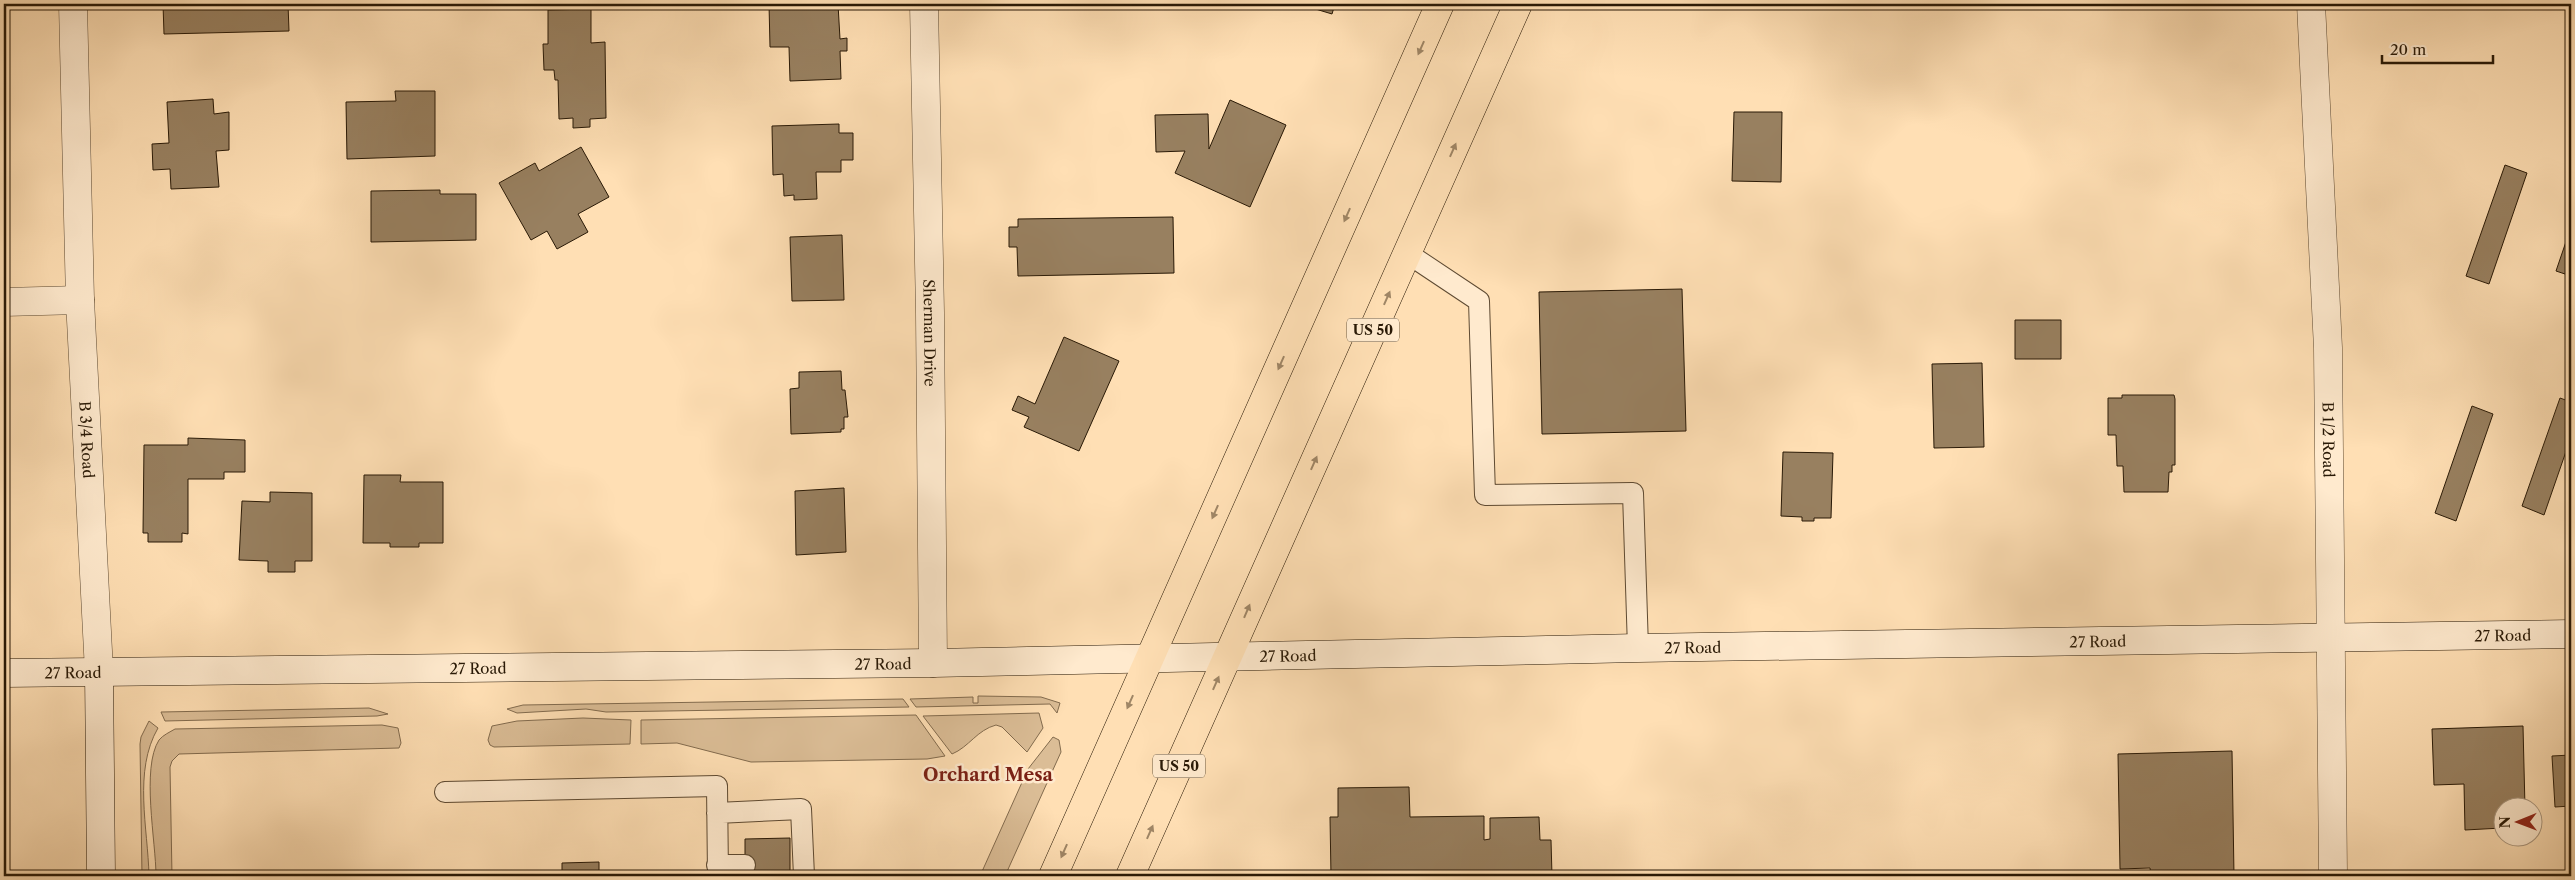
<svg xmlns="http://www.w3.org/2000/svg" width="2575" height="880" viewBox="0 0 2575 880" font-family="'Libre Caslon Text',serif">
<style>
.green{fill:#dbbd96;stroke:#826b4e}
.building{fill:#988060;stroke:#291906}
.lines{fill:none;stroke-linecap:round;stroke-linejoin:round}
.lane-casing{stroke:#5e4a32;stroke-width:22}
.street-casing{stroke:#5e4a32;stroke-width:29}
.secondary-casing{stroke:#291906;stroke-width:29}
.highway-casing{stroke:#291906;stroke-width:29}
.lane{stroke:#ffeace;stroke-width:20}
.street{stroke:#ffeace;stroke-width:28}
.secondary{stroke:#ffeace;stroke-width:28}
.highway{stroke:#ffdfb4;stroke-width:28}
.oneway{fill:#9f8666}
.labels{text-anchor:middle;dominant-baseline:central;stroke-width:5;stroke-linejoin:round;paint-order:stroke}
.shield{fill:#ffeace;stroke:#695842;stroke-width:1}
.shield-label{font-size:14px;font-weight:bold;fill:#291906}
.street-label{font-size:15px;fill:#291906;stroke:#ffeace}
.quarter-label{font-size:18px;font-weight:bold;fill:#7a1f14;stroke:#ffeace}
</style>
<rect width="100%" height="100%" fill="#ffdfb4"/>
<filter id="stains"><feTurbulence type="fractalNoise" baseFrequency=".004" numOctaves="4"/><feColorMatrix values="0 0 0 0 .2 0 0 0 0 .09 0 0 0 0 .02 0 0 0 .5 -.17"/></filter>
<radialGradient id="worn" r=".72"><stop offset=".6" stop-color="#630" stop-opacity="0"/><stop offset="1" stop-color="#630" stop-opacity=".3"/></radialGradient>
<path class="green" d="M978 696 1041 697 1060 703 1057 713 1050 704 916 707 910 699 973 697V703H978Z
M903 699 909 707 606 712 586 709 517 713 507 709 523 705Z
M369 708 388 714 377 716 165 721 161 712Z
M1039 713 1043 728 1027 752 1002 727 996 725C977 730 969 747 952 754L923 716Z
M916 715 945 756 927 759 751 762 677 743 641 744V720Z
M583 718 631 720 630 744 494 747 490 745 488 740 492 726 517 721Z
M149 721 158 728C133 771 148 828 149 876H142L140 744 141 737Z
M382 725 398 728 401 743 399 748 179 754 172 761 170 767 172 876H156C156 842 141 768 159 740 163 735 170 732 175 729Z
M1053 737 1059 740 1061 752 1005 876H980L1028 769Z"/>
<path class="building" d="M163 4H288L289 31 164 34Z
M769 4H838L840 39 847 38V51H840L841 79 790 81 789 47H770Z
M1299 4H1335L1332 14Z
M591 9V43L605 42 606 118 590 119V127L573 128V118L559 119 558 80H555L554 70H544L543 44H548V10Z
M395 91H435V156L347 159 346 102 396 101Z
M213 99 214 114 229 112V150L216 151 219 187 171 189 170 169 153 170 152 144 169 143 167 102Z
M1230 100 1286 125 1250 207 1175 173 1185 151 1156 152 1155 115 1208 114 1209 149Z
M1734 112H1782L1781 182 1732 181Z
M839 124V133H853V160H841V172H816L817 199 794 200V195L784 196 783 174 773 175 772 126Z
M581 147 609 197 578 214 588 232 557 249 547 231 531 240 499 183 535 163 539 171Z
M2505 165 2527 173 2489 284 2466 276Z
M440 190V194H476V240L371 242V191Z
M1173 217 1174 273 1018 276 1017 247H1009V227H1018V219Z
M2571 227V276L2556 271Z
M842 235 844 300 792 301 790 237Z
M1682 289 1686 431 1542 434 1539 292Z
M2015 320H2061V359H2015Z
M1064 337 1119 361 1079 451 1024 427 1029 417 1012 410 1018 396 1035 404Z
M1982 363 1984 447 1934 448 1932 364Z
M841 371 842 390H845L848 417H844V429H841V432L791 434 790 389 799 388V372Z
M4 381H8L9 425H4Z
M2122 395H2174L2175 399V465H2172V472H2169L2168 492H2124L2123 466H2117L2116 435H2108V398H2122Z
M2560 398 2571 402V437L2544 515 2522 506Z
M2472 406 2493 414 2456 521 2435 513Z
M188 438 245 440V472H224V479H188V534L182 533V542H148V533H143L144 445H188Z
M1783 452 1833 453 1831 518H1814V521H1802V517L1781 516Z
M364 475H401L400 482H443V543H419V547H390V543H363Z
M844 488 846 552 796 555 795 491Z
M270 492 312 493V561H295V572H268V561L239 560 242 501 270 502Z
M2523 726 2525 808H2502V828L2465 830 2464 784 2434 785 2432 729Z
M2232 751 2234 876H2151L2150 868 2120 869 2118 754Z
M2571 755V806L2555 807 2552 756Z
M4 758 7 794H4V816Z
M1409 787 1410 817 1484 816V840L1490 839V818L1539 817 1540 840H1551L1552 876H1331L1330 817H1338V788Z
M790 838V876H745V839Z
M599 862V876H562V863Z"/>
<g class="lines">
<g class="lane-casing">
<path id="lane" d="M1407 253 1479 301 1485 495 1633 493 1638 648
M445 792 717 786 718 876
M717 813 801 809 804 876
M717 865H745"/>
</g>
<g class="street-casing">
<g id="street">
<path id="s1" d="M73 4 80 300 99 671"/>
<path id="s2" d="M924 4 930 313 933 663"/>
<path id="s3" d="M2311 4 2328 348 2333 876"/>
<path d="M4 302 80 300"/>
</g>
</g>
<g class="secondary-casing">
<g id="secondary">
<path d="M99 671 101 876"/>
<path id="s4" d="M4 673 933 663 1638 648 2571 634"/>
</g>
</g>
<g class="highway-casing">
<path id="highway" d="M1053 876 1440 4
M1130 876 1518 4"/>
</g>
<use href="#lane" class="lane"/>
<use href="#street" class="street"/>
<use href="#secondary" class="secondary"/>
<use href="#highway" class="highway"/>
</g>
<defs><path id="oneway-solid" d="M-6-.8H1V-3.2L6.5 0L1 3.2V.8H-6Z" transform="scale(1.25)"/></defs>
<g class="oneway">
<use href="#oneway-solid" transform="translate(1421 48) rotate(114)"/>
<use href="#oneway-solid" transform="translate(1453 150) rotate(-66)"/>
<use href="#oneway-solid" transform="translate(1347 215) rotate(114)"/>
<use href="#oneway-solid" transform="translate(1387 298) rotate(-66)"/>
<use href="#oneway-solid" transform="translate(1281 363) rotate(114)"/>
<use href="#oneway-solid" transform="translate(1314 463) rotate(-66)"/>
<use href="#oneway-solid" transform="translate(1215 512) rotate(114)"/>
<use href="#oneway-solid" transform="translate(1247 611) rotate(-67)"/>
<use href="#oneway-solid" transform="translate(1216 683) rotate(-66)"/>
<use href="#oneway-solid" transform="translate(1130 702) rotate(114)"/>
<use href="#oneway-solid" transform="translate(1150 832) rotate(-66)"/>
<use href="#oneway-solid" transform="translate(1064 851) rotate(114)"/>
</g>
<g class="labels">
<g class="shield">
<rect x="1347" y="318.5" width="52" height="23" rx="4"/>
<rect x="1153" y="754.5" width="52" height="23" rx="4"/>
</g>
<g class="shield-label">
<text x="1373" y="330">US 50</text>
<text x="1179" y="766">US 50</text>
</g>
<g class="street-label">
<text stroke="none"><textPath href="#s2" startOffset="329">Sherman Drive</textPath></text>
<text stroke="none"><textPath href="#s1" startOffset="436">B 3/4 Road</textPath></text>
<text stroke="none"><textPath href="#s3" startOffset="436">B 1/2 Road</textPath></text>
<text stroke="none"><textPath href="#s4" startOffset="2499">27 Road</textPath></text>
<text stroke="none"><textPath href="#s4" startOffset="2094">27 Road</textPath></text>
<text stroke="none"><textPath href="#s4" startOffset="1689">27 Road</textPath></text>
<text stroke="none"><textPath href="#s4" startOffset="1284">27 Road</textPath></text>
<text stroke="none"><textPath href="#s4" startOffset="879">27 Road</textPath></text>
<text stroke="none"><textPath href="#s4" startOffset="474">27 Road</textPath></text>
<text stroke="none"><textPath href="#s4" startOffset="69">27 Road</textPath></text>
</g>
<g class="quarter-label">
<text x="988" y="775">Orchard Mesa</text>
</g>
</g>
<rect width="2575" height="880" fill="none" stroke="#ffdfb4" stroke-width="20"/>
<rect x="5" y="5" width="2565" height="870" fill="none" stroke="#291906" stroke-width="2.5"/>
<rect x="10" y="10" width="2555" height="860" fill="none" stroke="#291906"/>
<g transform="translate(2518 822) rotate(269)"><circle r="24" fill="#ffeace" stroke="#a9967e"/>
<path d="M0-4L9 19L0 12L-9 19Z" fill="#8f2418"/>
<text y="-8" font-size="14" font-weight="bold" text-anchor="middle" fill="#291906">N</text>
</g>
<path d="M2382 55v8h111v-8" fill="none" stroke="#291906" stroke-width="2.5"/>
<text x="2390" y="55" font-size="15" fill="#291906" stroke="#ffeace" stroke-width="4" paint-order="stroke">20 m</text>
<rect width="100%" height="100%" filter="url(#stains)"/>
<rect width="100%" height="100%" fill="url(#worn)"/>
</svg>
